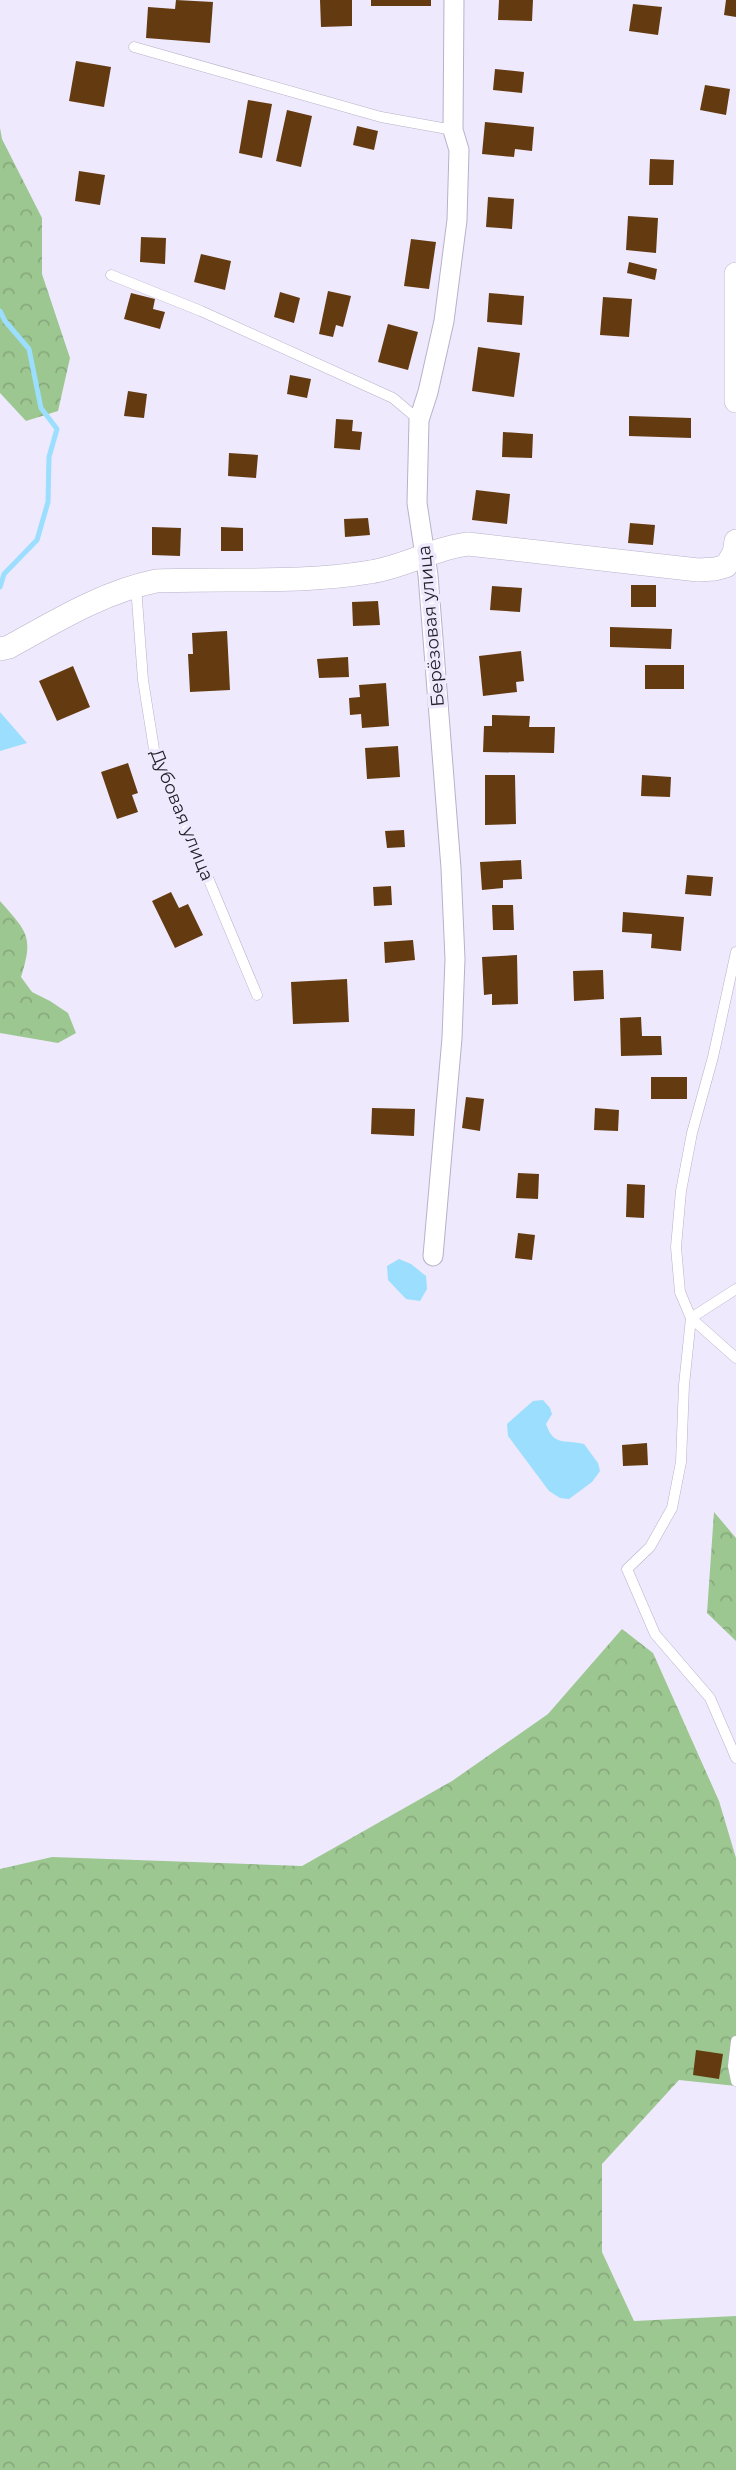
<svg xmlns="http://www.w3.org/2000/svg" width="736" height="2470" viewBox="0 0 736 2470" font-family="Montserrat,sans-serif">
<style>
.forest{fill:url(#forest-crowns)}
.water{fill:#9bdefd}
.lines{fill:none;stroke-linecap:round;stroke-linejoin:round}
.stream{stroke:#9bdefd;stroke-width:5}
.building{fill:#643b10}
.service-casing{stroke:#b8b1c9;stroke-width:11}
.minor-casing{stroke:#b8b1c9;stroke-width:21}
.tertiary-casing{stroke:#b8b1c9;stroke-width:24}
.service{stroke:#fff;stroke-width:10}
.minor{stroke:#fff;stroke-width:19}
.tertiary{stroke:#fff;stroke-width:23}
.labels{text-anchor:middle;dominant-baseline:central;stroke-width:7;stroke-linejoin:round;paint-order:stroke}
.street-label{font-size:18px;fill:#211e27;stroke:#efe9fd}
</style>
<defs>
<pattern id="forest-crowns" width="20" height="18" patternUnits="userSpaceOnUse" patternTransform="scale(1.75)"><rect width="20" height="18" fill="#9dc791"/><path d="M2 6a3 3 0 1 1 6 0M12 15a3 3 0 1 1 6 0" fill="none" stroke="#87aa7d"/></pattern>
</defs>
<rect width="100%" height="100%" fill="#efe9fd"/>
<path class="forest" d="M0 128 2 139 42 218V274L70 358 58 411 26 421 0 393Z
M0 901C27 932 34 936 21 977L32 992 50 1001 68 1013 76 1033 58 1043 0 1033Z
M714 1512 736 1538V1641L707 1613Z
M622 1629 653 1653 719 1801 736 1858V2086L679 2080 602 2164V2252L634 2321 736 2316V2470H0V1869L52 1857 302 1866 452 1781 548 1714Z"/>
<path class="water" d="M0 712 27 743 0 751Z
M399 1259 411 1264 426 1276 427 1289 420 1301 406 1299 388 1280 387 1266Z
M543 1400 550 1408 552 1414 546 1424C554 1447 564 1439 584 1444L598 1463 600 1471 592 1482 569 1499 560 1498 549 1491 508 1436 507 1424 533 1401Z"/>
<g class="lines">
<path class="stream" d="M0 311 5 321 29 349 41 408 57 429 49 457 48 502 37 540 4 574 0 587"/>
</g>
<path class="building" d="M176 0 213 2 210 43 146 38 148 7 175 9Z
M320 0H352V26L321 27Z
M371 0H431V6H371Z
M499 0H533L532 21 498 20Z
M726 0H736V17L724 15Z
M633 4 662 7 658 35 629 31Z
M76 61 111 67 104 107 69 101Z
M495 69 524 72 522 93 493 90Z
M705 85 730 89 726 115 700 110Z
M248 100 272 104 262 158 239 153Z
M287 110 312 116 301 167 276 161Z
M485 122 534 127 532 151 515 149 514 157 482 154Z
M357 126 378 131 374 150 353 145Z
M650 159 674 160 673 185H649Z
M79 171 105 175 100 205 75 201Z
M488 197 514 199 512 229 486 227Z
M628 216 658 218 656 253 626 250Z
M141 237 166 238 165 264 140 262Z
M411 239 436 242 429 289 404 286Z
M201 254 231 261 225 290 194 282Z
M629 262 657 269 655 280 627 273Z
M328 291 351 296 343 327 336 325 333 337 319 334Z
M280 292 300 298 294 323 274 317Z
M131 293 155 299 153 309 165 312 160 329 124 319Z
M489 293 524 296 522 325 487 322Z
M603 297 632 299 629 337 600 335Z
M388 324 418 332 408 370 378 362Z
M478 347 520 353 514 397 472 391Z
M290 375 311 379 307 398 287 394Z
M128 391 147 394 144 418 124 416Z
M629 416 691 418V438L629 436Z
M336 419 353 420 352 431 362 432 360 450 334 448Z
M503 432 533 434 532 458 502 457Z
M229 453 258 455 256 478 228 476Z
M476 490 510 494 507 524 472 520Z
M368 518 370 535 345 537 344 519Z
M630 523 655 525 653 545 628 543Z
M152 527 181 528 180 556 152 555Z
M221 527 243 528V551H221Z
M631 585H656V607H631Z
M492 586 522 588 520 612 490 610Z
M378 601 380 625 353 626 352 602Z
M610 627 672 629 671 649 610 647Z
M227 631 230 690 190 692 188 654H193L192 633Z
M521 651 524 681 516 682 517 692 483 696 479 656Z
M348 657 349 677 319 678 317 659Z
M645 665H684V689H645Z
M73 666 90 707 57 721 39 681Z
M386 683 389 726 362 728 361 714 350 715 349 698 360 697 359 685Z
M492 715 530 716 529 727H555L554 753 483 752 484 726H492Z
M398 746 400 777 367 779 365 748Z
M128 763 138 793 132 795 138 812 117 819 101 772Z
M485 775H515L516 824 485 825Z
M642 775 671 777 670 797 641 796Z
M404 830 405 847 387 848 385 831Z
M521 860 522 879 503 880V888L482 890 480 862Z
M687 875 713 877 711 896 685 894Z
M391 886 392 905 374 906 373 887Z
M171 892 179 908 188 904 203 935 175 948 152 901Z
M492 905H513L514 930H493Z
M623 912 684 917 681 951 651 948 652 934 622 932Z
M413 940 415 960 385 963 384 942Z
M517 955 518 1004 492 1005V994L484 995 482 957Z
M603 970 604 999 574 1001 573 971Z
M347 979 349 1022 293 1024 291 982Z
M641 1017 642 1036H661L662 1055 621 1056 620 1018Z
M651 1077H687V1099H651Z
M466 1097 484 1099 480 1131 462 1128Z
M372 1108 415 1109 414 1136 371 1134Z
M595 1108 619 1110 618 1131 594 1130Z
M518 1173 539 1174 538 1199 516 1198Z
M627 1184 645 1185 644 1218 626 1217Z
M518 1233 535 1235 532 1260 515 1258Z
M647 1443 648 1465 623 1466 622 1445Z
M696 2050 723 2054 719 2079 693 2075Z"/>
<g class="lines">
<g class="service-casing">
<path id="service" d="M134 47 381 117 453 130
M111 275 201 311 393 398 419 420
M136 586 143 680 154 749 257 995
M736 952 713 1057 692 1133 681 1191 676 1247 680 1292 691 1318 736 1358
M691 1318 684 1385 681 1462 672 1508 650 1547 627 1569 655 1634 710 1698 736 1758
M691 1318 736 1289
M736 2041 733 2066 736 2081"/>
</g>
<g class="minor-casing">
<path id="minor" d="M433 1256 452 1038 455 959 451 868 428 575 417 503 419 420 428 392 444 321 457 220 459 150 453 130 454 0"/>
</g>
<g class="tertiary-casing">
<path id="tertiary" d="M736 274V401
M0 649 9 647C56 621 103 592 156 581 227 578 300 584 370 572 404 567 434 548 468 544L698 570 715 569 726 566 734 553 736 541"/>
</g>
<use href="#service" class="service"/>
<use href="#minor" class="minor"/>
<use href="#tertiary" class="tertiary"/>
</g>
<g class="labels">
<g class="street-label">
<text transform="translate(431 626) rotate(-95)">Берёзовая улица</text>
<text transform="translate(182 815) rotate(68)">Дубовая улица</text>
</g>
</g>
</svg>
